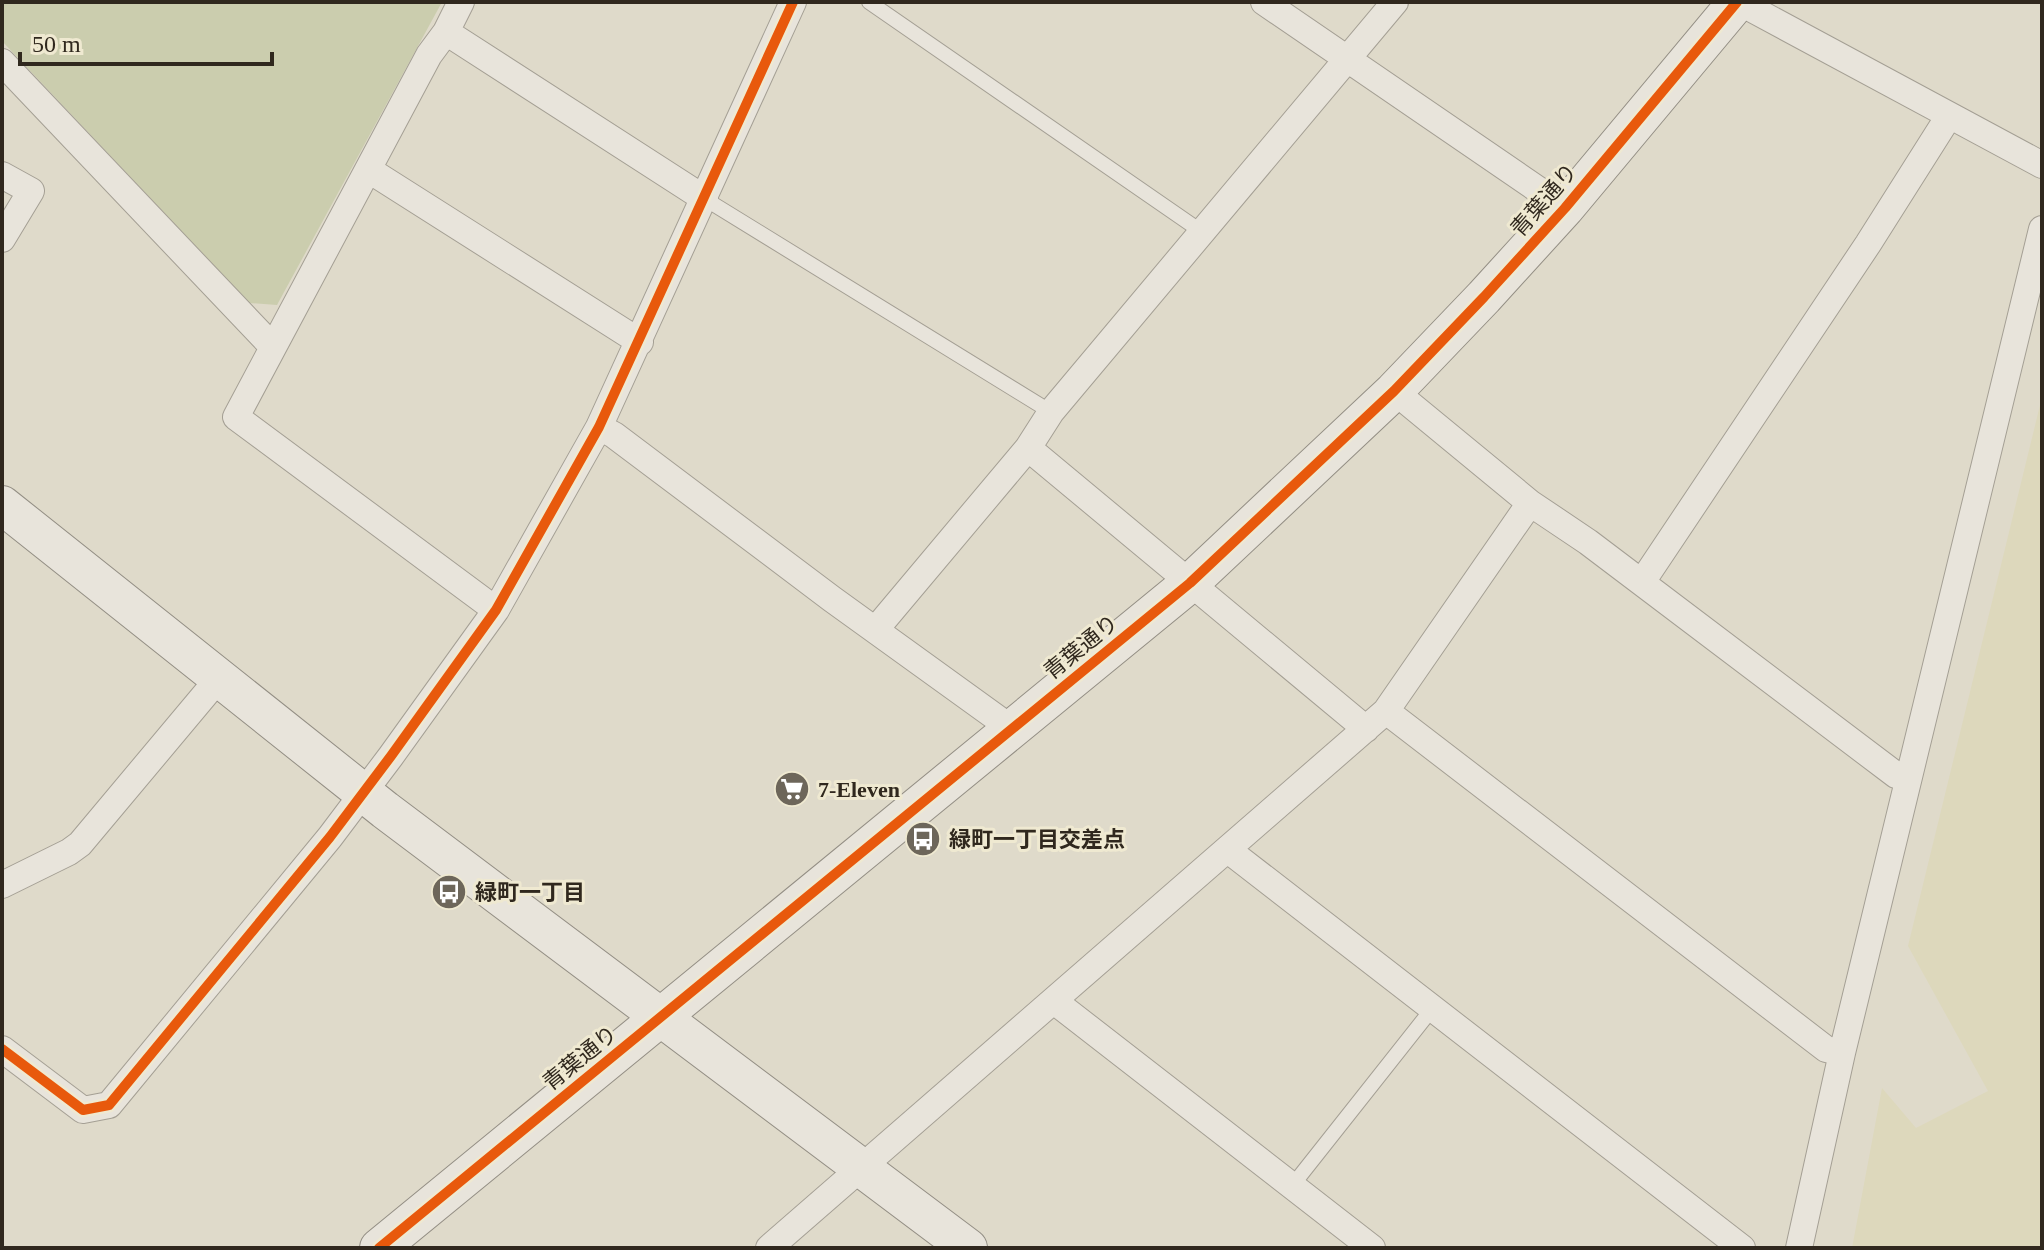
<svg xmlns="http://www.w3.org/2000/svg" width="2044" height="1250" viewBox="0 0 2044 1250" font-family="'Times New Roman','Noto Sans JP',serif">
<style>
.farmland{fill:#ddd8bc}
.green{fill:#cbcdae}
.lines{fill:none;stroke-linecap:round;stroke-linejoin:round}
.lane-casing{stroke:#a49f94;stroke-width:16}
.street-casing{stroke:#a49f94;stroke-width:28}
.secondary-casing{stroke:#938e84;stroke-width:40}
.lane{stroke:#e8e4db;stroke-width:14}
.street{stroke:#e8e4db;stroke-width:26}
.secondary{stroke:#e8e4db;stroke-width:38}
.cycleway-casing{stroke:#efe9d1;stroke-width:15}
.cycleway{stroke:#e8590c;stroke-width:10}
.labels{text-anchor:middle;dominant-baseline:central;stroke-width:6;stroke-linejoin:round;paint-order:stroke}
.street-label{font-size:22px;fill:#30281e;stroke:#efe9d1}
.poi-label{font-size:22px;font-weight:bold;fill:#30281e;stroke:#efe9d1;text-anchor:start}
</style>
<rect width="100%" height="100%" fill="#dfdaca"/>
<path class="farmland" d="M2042 397V1248H1852L1882 1088 1916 1128 1988 1091 1908 946Z"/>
<path class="green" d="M2 2H442L277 305 249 303 2 41Z"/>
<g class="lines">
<g class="lane-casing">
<path id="lane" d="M869 2 1202 232
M705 199 1051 412
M1292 1186 1432 1009"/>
</g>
<g class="street-casing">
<path id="street" d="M461 2 446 32 429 55 236 417 496 610
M1264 2 1565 208
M1739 2 2042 165
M446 32 705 199
M2 62 272 346
M369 170 640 342
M2 175 31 191 2 239
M1394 391 1530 503 1588 542 1896 775 1908 779
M599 427 614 435 832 599 1012 729
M1028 448 1366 729
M1642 582 1868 244 1949 116
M876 629 1028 448 1051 412 1395 2
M1386 711 1826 1049 1842 1053
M1228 850 1742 1248
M2 885 69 852 80 844 219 678
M1054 1001 1372 1248
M2 1049 83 1110 109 1105 330 837 391 756 496 610 599 427 793 2
M769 1248 1386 711 1530 503
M1799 1248 1842 1053 2042 229"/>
</g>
<g class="secondary-casing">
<path id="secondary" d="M2 505 385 810 968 1248
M379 1248 1190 583 1394 391 1484 297 1565 208 1737 2"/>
</g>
<use href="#lane" class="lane"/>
<use href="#street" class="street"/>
<use href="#secondary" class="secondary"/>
<g class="cycleway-casing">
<path id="cycleway" d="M2 1049 83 1110 109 1105 330 837 391 756 496 610 599 427 793 2
M379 1248 1190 583 1394 391 1484 297 1565 208 1737 2"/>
</g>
<use href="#cycleway" class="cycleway"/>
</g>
<defs>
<g id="supermarket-disc" transform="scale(1.8)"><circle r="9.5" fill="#6d665a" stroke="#efe9d1"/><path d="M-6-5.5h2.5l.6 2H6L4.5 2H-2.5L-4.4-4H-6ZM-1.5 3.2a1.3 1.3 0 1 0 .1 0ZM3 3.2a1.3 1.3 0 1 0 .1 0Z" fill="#fff"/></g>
<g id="bus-disc" transform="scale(1.8)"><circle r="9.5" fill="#6d665a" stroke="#efe9d1"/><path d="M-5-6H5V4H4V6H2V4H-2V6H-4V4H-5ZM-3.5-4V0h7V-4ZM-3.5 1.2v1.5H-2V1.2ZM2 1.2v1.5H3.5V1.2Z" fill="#fff"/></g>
</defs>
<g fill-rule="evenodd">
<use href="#supermarket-disc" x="792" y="789"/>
<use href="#bus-disc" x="923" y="839"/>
<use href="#bus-disc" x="449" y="892"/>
</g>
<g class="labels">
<g class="street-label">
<text transform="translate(1544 200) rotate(-49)">青葉通り</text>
<text transform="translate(1081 647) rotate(-39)">青葉通り</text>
<text transform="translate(580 1058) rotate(-39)">青葉通り</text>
</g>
<g class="poi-label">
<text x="818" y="789">7-Eleven</text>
<text x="949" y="839">緑町一丁目交差点</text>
<text x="475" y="892">緑町一丁目</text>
</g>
</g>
<rect width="2044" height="1250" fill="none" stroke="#30281e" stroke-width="8"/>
<path d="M20 52v12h252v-12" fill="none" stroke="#30281e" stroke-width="4"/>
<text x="32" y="52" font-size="24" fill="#30281e" stroke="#efe9d1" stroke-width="6" paint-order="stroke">50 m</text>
</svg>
